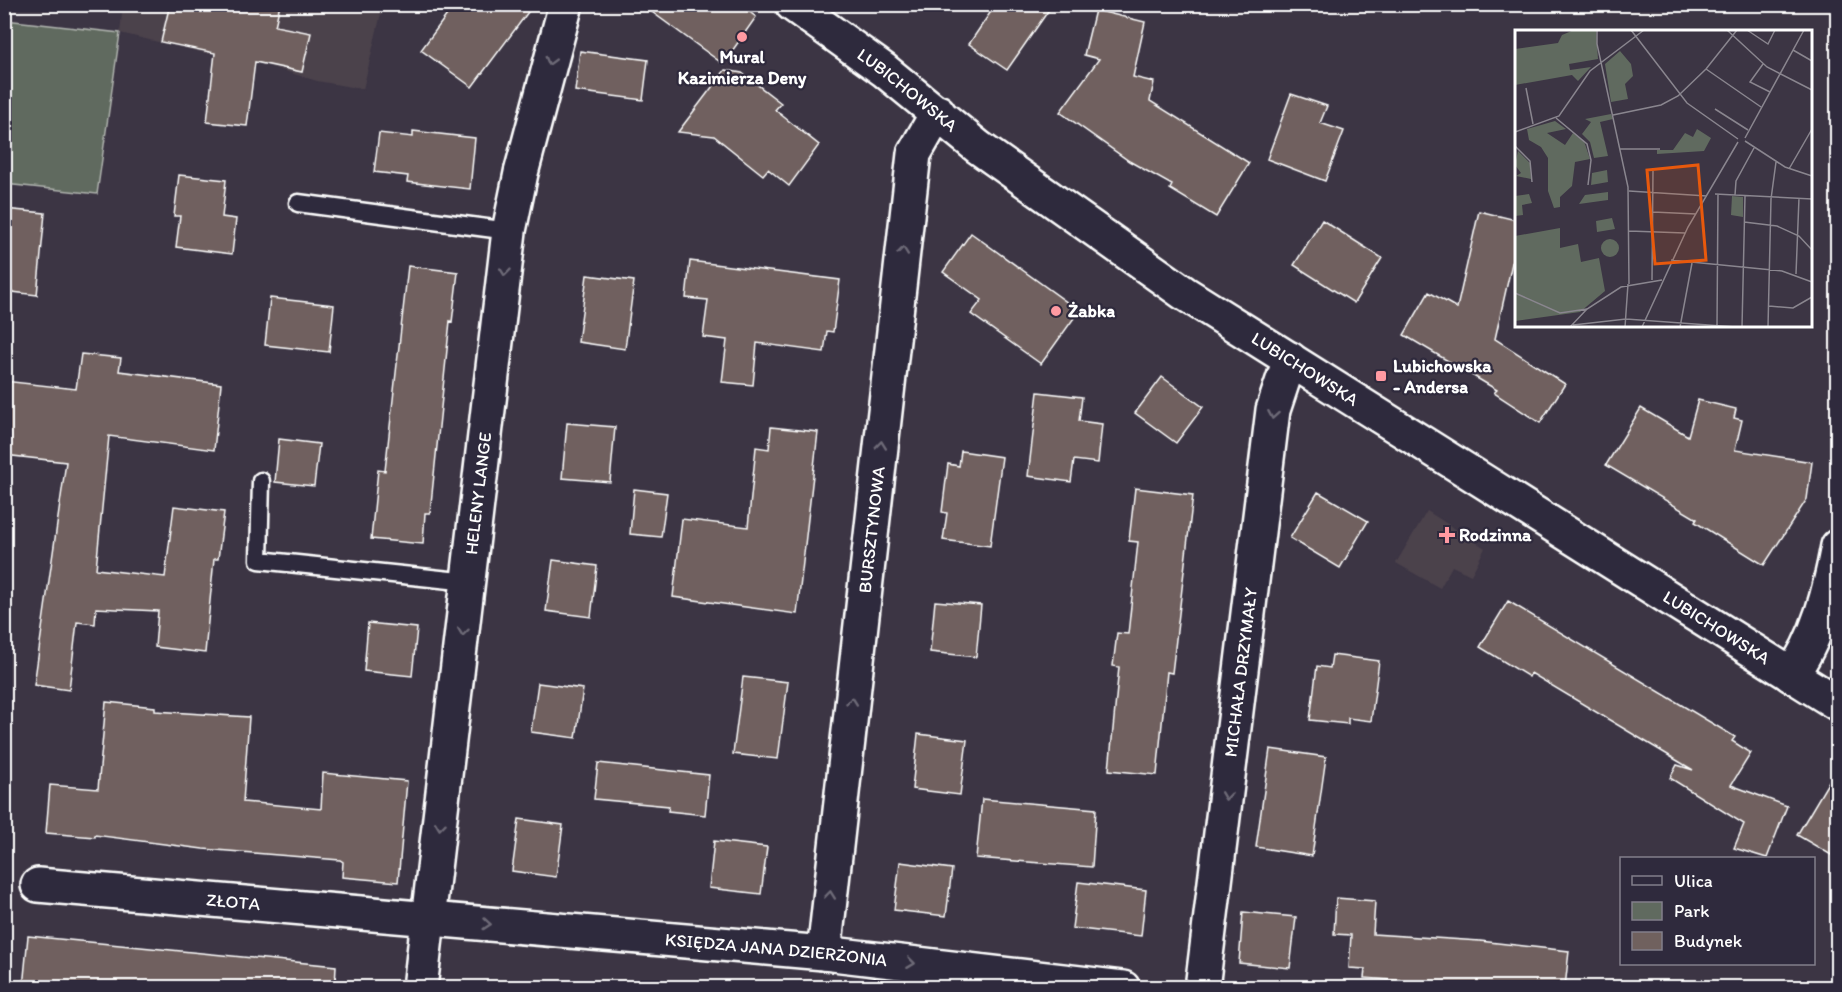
<svg xmlns="http://www.w3.org/2000/svg" width="1842" height="992" viewBox="0 0 1842 992" font-family="Itim,sans-serif">
<style>
.built{fill:#4c424c}
.green{fill:#606a5f;stroke:#b0b4af;stroke-width:1.5}
.building{fill:#70615e;stroke:#fff;stroke-width:1.5}
.lines{fill:none;stroke-linecap:round;stroke-linejoin:round}
.lane-casing{stroke:#fff;stroke-width:21}
.street-casing{stroke:#fff;stroke-width:38}
.secondary-casing{stroke:#fff;stroke-width:38}
.lane{stroke:#2f2a3d;stroke-width:16}
.street{stroke:#2f2a3d;stroke-width:33}
.secondary{stroke:#2f2a3d;stroke-width:33}
.oneway{stroke:#6d6a77}
.poi-dot{fill:#ff9aa2;stroke:#2f2a3d;stroke-width:2}
.labels{text-anchor:middle;dominant-baseline:central;stroke-width:4.5;stroke-linejoin:round;paint-order:stroke}
.poi-label{font-size:18px;font-weight:bold;fill:#fff;stroke:#2f2a3d;text-anchor:start}
.street-label{font-size:18px;fill:#fff;stroke:#2f2a3d}
.inset-road{fill:none;stroke:#8a868f;stroke-width:1.5}
.view{fill:#e8590c;fill-opacity:0.15;stroke:#e8590c;stroke-width:3}
.inset-edge{fill:none;stroke:#fff;stroke-width:3}
</style>
<rect width="100%" height="100%" fill="#3c3544"/>
<filter id="ink" filterUnits="userSpaceOnUse"><feTurbulence type="fractalNoise" baseFrequency=".0167" numOctaves="2"/><feDisplacementMap in="SourceGraphic" scale="12" xChannelSelector="R" yChannelSelector="G"/><feConvolveMatrix kernelMatrix="1 2 1 2 8 2 1 2 1" color-interpolation-filters="sRGB"/></filter>
<g filter="url(#ink)">
<path class="built" d="M123 5H383L363 89 317 81 255 62 215 53 209 54 120 33Z
M1427 511 1485 548 1471 575 1452 566 1440 588 1396 563Z"/>
<path class="green" d="M5 20 120 33 97 194 5 184Z"/>
<path class="building" d="M170 4H280L275 26 311 33 302 72 255 62 247 126 207 122 215 53 161 42Z
M455 4H534L472 87 421 50Z
M641 4H739L756 17 723 64Z
M996 4H1053L1007 70 969 44Z
M1095 10 1145 22 1133 77 1154 82 1150 101 1249 163 1216 217 1170 189 1172 185 1129 161 1060 112 1099 59 1084 55Z
M580 51 648 60 643 100 575 91Z
M725 70 742 73 781 103 775 110 819 145 789 186 768 169 763 175 714 136 678 132Z
M1291 94 1327 106 1320 123 1344 131 1325 181 1267 159Z
M413 131 475 138 470 189 407 182 408 176 374 172 379 133 413 137Z
M179 175 226 180 222 217 236 219 232 254 176 247 180 216H174Z
M4 209 45 213 37 295 4 291Z
M1479 211 1516 220V245L1495 339 1565 384 1540 423 1494 393 1497 390 1404 335 1429 292 1457 308Z
M1322 220 1382 258 1354 303 1294 265Z
M971 233 1079 311 1041 364 971 314 982 300 943 272Z
M690 261 840 280 833 332 827 331 824 352 757 343 753 385 722 382 727 340 703 337 708 300 686 298Z
M408 266 458 272 452 322 450 321 430 513H425L423 544 371 539 378 470 385 471Z
M587 275 634 281 625 349 578 342Z
M270 298 334 305 329 352 265 345Z
M81 354 121 358 119 371 221 384 214 450 109 436 96 569 165 577 174 506 224 512 218 559H214L205 653 155 647 158 611 96 608 95 624 77 622 69 690 34 685 66 462 4 455V381L76 389Z
M1162 377 1203 407 1176 443 1135 413Z
M1038 392 1082 397 1079 421 1102 424 1098 463 1074 460 1071 482 1028 476Z
M1698 400 1736 409 1734 418 1742 420 1735 450 1812 462 1807 499 1764 565 1695 522 1697 519 1606 465 1641 408 1688 436Z
M567 423 615 427 610 482 562 478Z
M771 427 818 432 797 614 673 597 682 519 748 527 756 447 769 449Z
M279 439 319 444 314 486 275 482Z
M961 451 1002 457 990 546 943 540 947 513 942 512 948 464 959 466Z
M1135 488 1193 495 1172 673 1167 672 1157 775 1109 770 1119 667 1113 666 1117 633 1128 634 1138 542 1129 541Z
M634 489 667 493 661 537 630 534Z
M1318 492 1368 521 1340 568 1290 538Z
M553 560 597 566 591 617 546 611Z
M935 601 981 605 976 657 930 652Z
M1508 601 1735 737 1732 741 1751 753 1731 785 1787 806 1767 858 1734 848 1744 824 1670 778 1677 765 1693 770 1531 673 1529 677 1480 647Z
M368 623 417 628 412 676 364 671Z
M1332 655 1379 661 1371 721 1348 718V724L1310 720 1317 666 1330 668Z
M743 677 788 682 778 759 733 754Z
M538 683 583 689 576 738 531 732Z
M106 702 155 707V711L249 717 243 802 321 809 323 773 407 781 398 882 342 877 343 862 340 860 203 849 95 835V837L46 833 50 785 98 789Z
M918 734 967 740 960 795 912 789Z
M1270 749 1326 757 1312 856 1256 847Z
M598 763 709 775 705 815 668 811 669 806 594 799Z
M1838 766V859L1797 835Z
M982 799 1096 809 1092 867 976 858Z
M519 819 563 825 556 877 512 871Z
M714 841 767 847 761 894 709 888Z
M900 862 952 869 946 916 894 910Z
M1078 882 1146 890 1141 936 1072 928Z
M1336 898 1375 901 1373 934 1480 941 1569 951 1565 987H1485L1364 978 1365 969 1349 968 1351 935 1334 934Z
M1243 912 1296 917 1290 968 1239 963Z
M28 936 336 966 335 987H23Z"/>
<g class="lines">
<g class="lane-casing">
<path id="lane" d="M298 203 509 231
M261 481 259 560 469 582"/>
</g>
<g class="street-casing">
<g id="street">
<path d="M1791 675C1818 639 1830 590 1838 546"/>
<path id="s1" d="M38 885 824 953 1123 988"/>
<path id="s2" d="M824 953 914 154 938 112"/>
<path id="s3" d="M420 988 509 231 521 173 566 4"/>
<path id="s4" d="M1202 988 1273 410 1290 359"/>
</g>
</g>
<g class="secondary-casing">
<g id="secondary">
<path id="s5" d="M792 4 884 70 978 147 1184 293 1838 704"/>
</g>
</g>
<use href="#lane" class="lane"/>
<use href="#street" class="street"/>
<use href="#secondary" class="secondary"/>
</g>
<defs><path id="oneway-chevron" d="M-2-3.5L2.5 0L-2 3.5" fill="none" stroke-width="1.6" stroke-linecap="round" stroke-linejoin="round" transform="scale(1.5)"/></defs>
<g class="oneway">
<use href="#oneway-chevron" transform="translate(550 61) rotate(105)"/>
<use href="#oneway-chevron" transform="translate(903 251) rotate(-84)"/>
<use href="#oneway-chevron" transform="translate(505 272) rotate(96)"/>
<use href="#oneway-chevron" transform="translate(1273 415) rotate(100)"/>
<use href="#oneway-chevron" transform="translate(881 445) rotate(-84)"/>
<use href="#oneway-chevron" transform="translate(463 632) rotate(97)"/>
<use href="#oneway-chevron" transform="translate(852 701) rotate(-84)"/>
<use href="#oneway-chevron" transform="translate(1226 796) rotate(97)"/>
<use href="#oneway-chevron" transform="translate(440 826) rotate(97)"/>
<use href="#oneway-chevron" transform="translate(830 895) rotate(-84)"/>
<use href="#oneway-chevron" transform="translate(487 924) rotate(5)"/>
<use href="#oneway-chevron" transform="translate(911 963) rotate(7)"/>
</g>
</g>
<g class="poi-dot">
<circle cx="742" cy="37" r="6"/>
<circle cx="1056" cy="311" r="6"/>
<rect x="1375" y="370" width="12" height="12" rx="3"/>
<path d="M1444 526h6v6h6v6h-6v6h-6v-6h-6v-6h6z"/>
</g>
<g class="labels">
<g class="poi-label">
<text x="742" y="57" text-anchor="middle">Mural<tspan x="742" dy="21">Kazimierza Deny</tspan></text>
<text x="1068" y="311">Żabka</text>
<text x="1393" y="366">Lubichowska<tspan x="1393" dy="21">- Andersa</tspan></text>
<text x="1459" y="535">Rodzinna</text>
</g>
<g class="street-label">
<text stroke="none"><textPath href="#s5" startOffset="144">LUBICHOWSKA</textPath></text>
<text stroke="none"><textPath href="#s5" startOffset="630">LUBICHOWSKA</textPath></text>
<text stroke="none"><textPath href="#s3" startOffset="498">HELENY LANGE</textPath></text>
<text stroke="none"><textPath href="#s2" startOffset="426">BURSZTYNOWA</textPath></text>
<text stroke="none"><textPath href="#s5" startOffset="1116">LUBICHOWSKA</textPath></text>
<text stroke="none"><textPath href="#s4" startOffset="318">MICHAŁA DRZYMAŁY</textPath></text>
<text stroke="none"><textPath href="#s1" startOffset="196">ZŁOTA</textPath></text>
<text stroke="none"><textPath href="#s1" startOffset="741">KSIĘDZA JANA DZIERŻONIA</textPath></text>
</g>
</g>
<g transform="translate(1515 30)">
<rect width="297" height="297" fill="#3c3544"/>
<path d="M59 0H81L83 29 54 34 55 40 76 37 63 51 57 45 0 55V19L43 13 47 5ZM105 21 116 34 118 46 110 54 113 69 96 72 90 34ZM96 84 98 89 85 92 93 126 79 128 75 112 67 104 76 92 70 89ZM40 91 51 99 32 103 50 115 58 103 69 111 75 129 60 132 57 156 45 167V177L39 178 33 161V128L26 117 14 110 12 99ZM182 99 196 108 189 121 142 124V120H158L170 103 178 107ZM3 121 15 133 16 149 1 146 6 143 0 135ZM92 140 93 152 76 155 77 143ZM93 162V170L64 174 70 165ZM14 164 17 173 7 175 8 185 0 186V166ZM217 166 228 167V187L216 185ZM97 188 100 199 82 202 81 191ZM45 198V218L63 214 66 232 84 228 90 261 65 282 0 291V206ZM86 218a9 9 0 1 1 18 0a9 9 0 1 1-18 0Z" fill="#606a5f"/>
<path class="inset-road" d="M82 0V14L113 157 114 254M116 0 172 73 223 109M212 0 252 37 297 60M232 0 253 14 260 0M278 20 297 31M248 34 235 52 255 62M191 39 246 77M11 58 18 94M200 79 233 100M98 85 146 75 163 66 191 39 222 0M41 88 72 114 76 130 73 155M0 102 44 86 75 41 129 0M230 108 289 0M230 111 270 137 297 146M0 116 15 131 17 152M105 119H145M274 139 297 99M114 161 192 166M200 164 297 169M220 165 221 151 239 118M138 182 181 184M229 192 262 196 284 206 297 220M114 201 170 203M156 230 267 241 297 252M281 244 284 168M137 250 138 141M0 263 45 283 72 279M254 276 278 278 297 267M58 295 111 289 221 297M202 296 203 164M55 297 72 279 106 257 147 250M110 297 113 254M127 297 173 197 223 112M165 297 177 233M227 297 230 166M253 297 256 169 261 132"/>
<path class="view" d="M183 135 191 230 140 234 132 140Z"/>
<rect width="297" height="297" class="inset-edge"/>
</g>
<rect width="1842" height="992" fill="none" stroke="#2f2a3d" stroke-width="24"/>
<rect x="12" y="12" width="1818" height="968" fill="none" stroke="#fff" stroke-width="2" filter="url(#ink)"/>
<rect x="1620" y="857" width="195" height="108" fill="#2f2a3d" stroke="#827f8b" stroke-width="1.5"/>
<rect x="1632" y="876" width="30" height="9" fill="#2f2a3d" stroke="#827f8b" stroke-width="1.5"/>
<text x="1674" y="887" font-size="18" fill="#ffffff">Ulica</text>
<rect x="1632" y="902" width="30" height="18" fill="#606a5f" stroke="#827f8b" stroke-width="1.5"/>
<text x="1674" y="917" font-size="18" fill="#ffffff">Park</text>
<rect x="1632" y="932" width="30" height="18" fill="#70615e" stroke="#827f8b" stroke-width="1.5"/>
<text x="1674" y="947" font-size="18" fill="#ffffff">Budynek</text>
</svg>
